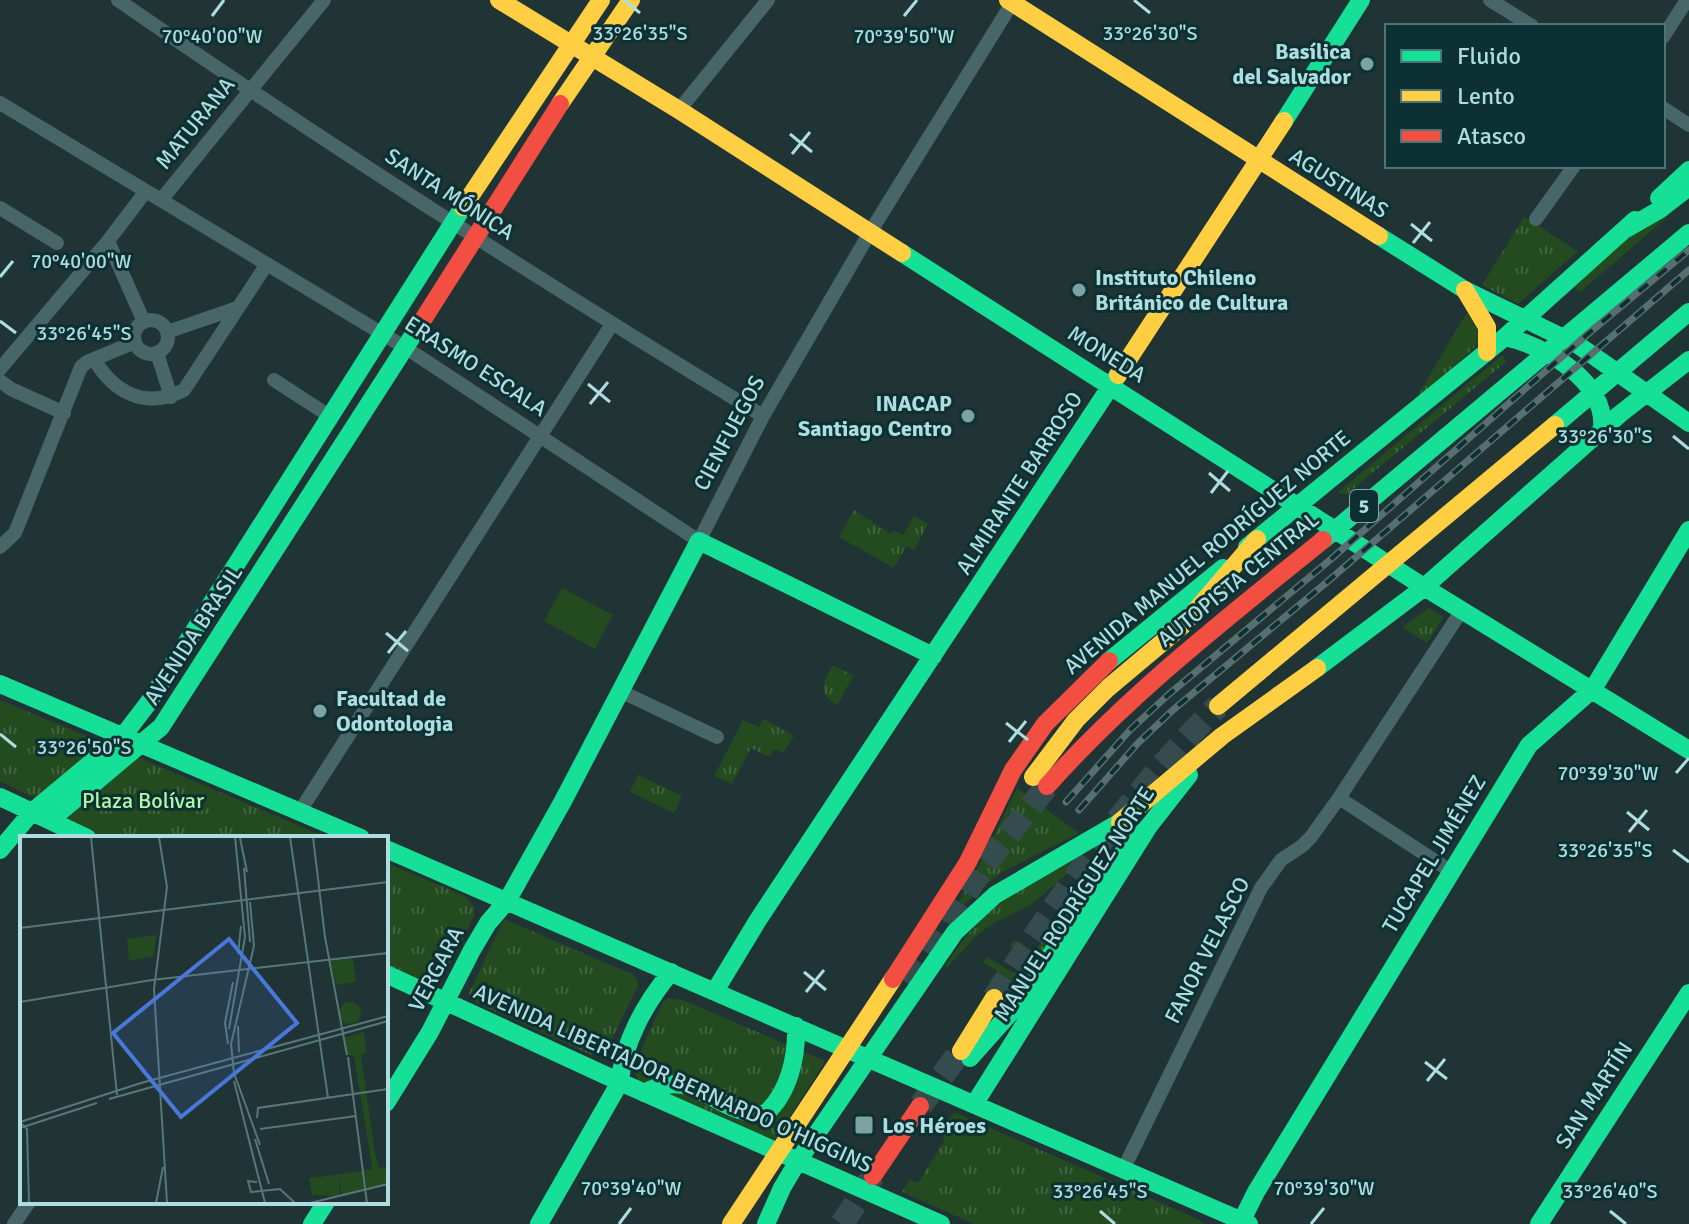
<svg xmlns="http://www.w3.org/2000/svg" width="1689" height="1224" viewBox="0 0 1689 1224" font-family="Signika,sans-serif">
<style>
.grass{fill:url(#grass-tufts)}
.pitch{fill:#234b1f}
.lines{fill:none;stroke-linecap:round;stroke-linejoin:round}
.highway-tunnel{stroke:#354c4f;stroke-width:24;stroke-dasharray:24 12;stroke-linecap:butt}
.street{stroke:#486567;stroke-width:14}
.fast{stroke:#16e098;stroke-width:18}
.slow{stroke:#ffcf43;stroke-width:18}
.jam{stroke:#f24e42;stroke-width:18}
.rail-casing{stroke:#586f71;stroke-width:7}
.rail{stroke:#0d3032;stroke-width:4;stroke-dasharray:12;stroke-linecap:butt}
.ticks{fill:none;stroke:#addde0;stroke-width:3}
.poi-dot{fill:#7ca2a4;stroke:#0d3032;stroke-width:3}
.labels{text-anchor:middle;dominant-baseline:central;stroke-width:6;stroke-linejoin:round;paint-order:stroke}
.shield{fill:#0d3032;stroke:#7da9ac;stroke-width:2}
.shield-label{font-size:20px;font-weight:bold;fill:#addde0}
.poi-label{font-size:22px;font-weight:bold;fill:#addde0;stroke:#0d3032;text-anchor:start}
.street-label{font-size:22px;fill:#addde0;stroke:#0d3032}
.park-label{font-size:22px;fill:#b1f8a4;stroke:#0d3032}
.inset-road{fill:none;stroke:#587779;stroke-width:2}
.view{fill:#4879da;fill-opacity:0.15;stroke:#4879da;stroke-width:4}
.inset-edge{fill:none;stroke:#addde0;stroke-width:4}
.ticks-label{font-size:20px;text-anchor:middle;fill:#addde0;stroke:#0d3032;stroke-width:6;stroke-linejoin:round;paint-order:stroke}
</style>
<defs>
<pattern id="grass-tufts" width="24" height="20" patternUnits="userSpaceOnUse" patternTransform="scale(2)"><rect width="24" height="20" fill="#234b1f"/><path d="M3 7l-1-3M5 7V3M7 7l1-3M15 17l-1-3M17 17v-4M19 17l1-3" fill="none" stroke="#40643f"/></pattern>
</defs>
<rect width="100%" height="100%" fill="#203335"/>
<path class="grass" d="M1672 213 1579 293 1572 284 1629 234Z
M1524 217 1578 251 1518 304 1482 285Z
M1467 312 1481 334 1475 347 1411 407Z
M1502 355 1507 361 1347 494 1337 493Z
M854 510 891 534 894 530 903 535 914 516 928 524 914 550 906 546 894 568 839 537Z
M1429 608 1444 617 1427 643 1402 627Z
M833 665 854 676 837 705C817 694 823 682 833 665Z
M0 700 94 739 96 748 39 797 30 796 0 781Z
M764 719 794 736 783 753 774 749 770 757 751 748 732 784 714 776 743 720 759 727Z
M137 757 328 838H104L68 822 67 818Z
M638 775 682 796 674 813 630 792Z
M1017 788 1079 833 1000 873 959 909 956 907 988 848Z
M1079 858 1081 862 1032 904 994 923 977 935 947 968 945 966C982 908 1018 886 1079 858Z
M386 863 465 896 474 907V916C463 936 450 984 421 981 410 980 396 970 386 966Z
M1075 890 1079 894 1010 1002 1004 999 1015 982 983 962 987 957 1019 976 1030 958 1010 946 1014 940 1034 952 1046 935 1040 930 1043 925 1050 929Z
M504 919 634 975 639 984 605 1053 591 1055 475 1002 468 995Z
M668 998 683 1000 825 1061 775 1140 638 1080 633 1068 663 1002Z
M954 1112 1198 1219 1205 1224H974L902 1192 910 1180 918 1183 944 1141 943 1127Z"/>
<path class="pitch" d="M562 588 613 615 595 649 544 621Z"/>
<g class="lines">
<path class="highway-tunnel" d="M909 984 980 871 1047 786
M994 998C1061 895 1130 793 1218 706
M921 1105 959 1053
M842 1224 873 1176"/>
<path class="street" d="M118 0C329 146 544 283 763 416
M1490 0 1532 26
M1663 37 1687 0
M0 103 406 348 699 541 763 416 869 234 1014 0
M1663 108 1689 125
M679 110 768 0
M161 200 324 0
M0 208 57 243
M1536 219 1574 166
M108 241 144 322
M134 337a17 17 0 1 1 34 0a17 17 0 1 1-34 0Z
M167 332 237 308
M157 353 171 397
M94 359C114 393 146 410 184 390L267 264
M0 369 108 241 146 191
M274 380 331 417
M0 381 11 389 64 413
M0 547 15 533 81 367 87 362 135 342
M622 692 717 737
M1339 798 1452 872
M300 811 612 324
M1124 1168 1261 888 1281 860 1302 846 1311 837 1339 798 1462 610
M14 1224 29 1202"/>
<path class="fast" d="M1284 121 1361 0
M1659 198 1689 170
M1626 229 1659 210 1689 187
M1379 236 1465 290 1578 345 1689 423
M902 253 1424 587 1689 750
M1505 337C1546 346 1607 382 1602 429
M1555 425 1689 312
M1323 540 1689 233
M1247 547 1505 337 1635 220
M1109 661 1223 568
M1317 668 1422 589 1620 414 1689 360
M0 684 361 838
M0 797 87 838
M32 812 61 811 161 727 417 329
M386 849 1249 1224
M0 850 32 812 123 736 149 702 463 207
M386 974 620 1082 941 1224
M715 991 758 920 1118 375
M970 1058 1019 1003 1105 872 1149 826
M644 1093C696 1064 715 1116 765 1114 789 1093 797 1057 796 1026
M386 1103 430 1032 472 950 488 923 507 901 563 801 699 541 933 656
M975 1103 1149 826 1189 775
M312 1224 326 1202
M539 1224 620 1082C623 1042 646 1002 671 972
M766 1224 782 1188 798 1161 955 932 995 895 1120 822
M1240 1224 1256 1192 1529 745 1593 689 1689 530
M1539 1224 1689 993"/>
<path class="slow" d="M499 0 679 110 902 253
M1008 0 1379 236
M560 104 631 0
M463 207 601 0
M1465 290 1487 327V352
M1118 375 1284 121
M1218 706 1555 425
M1033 777 1076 720 1108 688 1183 625 1257 539
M1120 822 1222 736 1317 668
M961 1051 994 998
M731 1224 893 979"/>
<path class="jam" d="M417 329 560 104
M1047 786C1130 693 1227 618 1323 540
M893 979 968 862 1013 770 1045 724 1109 661
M873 1176 920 1106"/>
<g class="rail-casing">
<path id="rail" d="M1066 802 1130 730 1168 695 1330 560 1589 333 1689 250
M1079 810 1138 743 1174 709 1327 582 1689 270"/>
</g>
<use href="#rail" class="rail"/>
</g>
<path class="ticks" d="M624 0 640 13M1134 0 1150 13M212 16 224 0M904 16 917 0M790 134 812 152M792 154 810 132M1411 224 1432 241M1413 243 1430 222M0 277 13 261M0 321 16 333M588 384 610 402M590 404 608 382M1673 436 1689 449M1209 473 1230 491M1211 493 1228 471M386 633 408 651M388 653 406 631M1006 723 1028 740M0 734 16 747M1009 742 1026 721M1676 773 1689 758M1627 812 1649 830M1629 832 1647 810M1673 850 1689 862M804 972 826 990M806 992 824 970M1425 1062 1447 1079M1427 1081 1445 1059M1100 1211 1115 1224M1610 1211 1626 1224M619 1224 631 1208M1311 1224 1324 1208"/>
<g class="poi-dot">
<circle cx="1367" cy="64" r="8"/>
<circle cx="1079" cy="290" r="8"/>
<circle cx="968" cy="416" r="8"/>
<circle cx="320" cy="711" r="8"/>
<rect x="854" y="1115" width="20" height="20" rx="4"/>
</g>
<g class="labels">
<rect class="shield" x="1350" y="490" width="28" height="32" rx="6"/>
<g class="shield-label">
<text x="1364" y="506">5</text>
</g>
<g class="poi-label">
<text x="1351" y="51" text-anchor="end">Basílica<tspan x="1351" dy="25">del Salvador</tspan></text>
<text x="1095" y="277">Instituto Chileno<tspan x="1095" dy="25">Británico de Cultura</tspan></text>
<text x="952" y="403" text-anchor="end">INACAP<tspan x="952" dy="25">Santiago Centro</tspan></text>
<text x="336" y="698">Facultad de<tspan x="336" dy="25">Odontologia</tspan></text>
<text x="882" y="1125">Los Héroes</text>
</g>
<g class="street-label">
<text transform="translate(195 123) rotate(-51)">MATURANA</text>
<text transform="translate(1339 183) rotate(32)">AGUSTINAS</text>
<text transform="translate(450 194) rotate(33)">SANTA MÓNICA</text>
<text transform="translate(1107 354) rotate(32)">MONEDA</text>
<text transform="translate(476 366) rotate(33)">ERASMO ESCALA</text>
<text transform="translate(729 433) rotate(-62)">CIENFUEGOS</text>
<text transform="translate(1019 483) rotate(-57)">ALMIRANTE BARROSO</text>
<text transform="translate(1207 552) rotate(-40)">AVENIDA MANUEL RODRÍGUEZ NORTE</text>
<text transform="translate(1238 579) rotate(-39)">AUTOPISTA CENTRAL</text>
<text transform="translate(193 635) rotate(-57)">AVENIDA BRASIL</text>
<text transform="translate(1434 854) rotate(-59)">TUCAPEL JIMÉNEZ</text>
<text transform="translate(1074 904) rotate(-57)">MANUEL RODRÍGUEZ NORTE</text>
<text transform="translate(1207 950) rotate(-63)">FANOR VELASCO</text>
<text transform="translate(436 969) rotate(-62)">VERGARA</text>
<text transform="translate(673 1078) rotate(24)">AVENIDA LIBERTADOR BERNARDO O'HIGGINS</text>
<text transform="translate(1594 1095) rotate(-57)">SAN MARTÍN</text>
</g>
<g class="park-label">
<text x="143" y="800">Plaza Bolívar</text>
</g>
</g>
<g transform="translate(20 836)">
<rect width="368" height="368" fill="#203335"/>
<path d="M136 99 134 120 109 125 107 103ZM333 122 336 146 316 149 311 125ZM319 177a11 11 0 1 1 22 0a11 11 0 1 1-22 0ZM344 196 346 216 341 219 355 317 359 332 368 331V347L347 353 344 334 352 333 351 325 334 220 328 219 324 202ZM342 335 345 353 322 359 319 341 320 360 292 359 289 342Z" fill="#234b1f"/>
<path class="inset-road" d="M71 1 97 259M139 1 147 51 134 153 147 367M270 1 308 262M293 1 305 101 327 219M220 2 227 36M224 32 230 106M230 66 234 110 211 208 214 237 240 309M0 92 368 46M218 118 221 90M0 166 132 144 368 117M218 190 219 216M209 193 225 101 215 1M208 208 205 187 213 146M328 221 347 367M214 245 245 367M89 263 368 185M237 282 238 272 368 253M0 286 121 247 368 180M2 288 7 293 9 367M0 292 77 267M240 293 336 280M235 303 249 348M237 346 228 345 231 356 260 353 275 367M136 367 143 331M290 367 368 348"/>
<path class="view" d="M209 103 277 187 161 281 93 197Z"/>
<rect width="368" height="368" class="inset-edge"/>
</g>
<g class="ticks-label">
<text x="640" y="40">33°26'35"S</text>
<text x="1150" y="40">33°26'30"S</text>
<text x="212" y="43">70°40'00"W</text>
<text x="904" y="43">70°39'50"W</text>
<text x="81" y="268">70°40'00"W</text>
<text x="84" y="340">33°26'45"S</text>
<text x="1605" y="443">33°26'30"S</text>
<text x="84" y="754">33°26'50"S</text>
<text x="1608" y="780">70°39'30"W</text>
<text x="1605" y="857">33°26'35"S</text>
<text x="631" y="1195">70°39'40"W</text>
<text x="1324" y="1195">70°39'30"W</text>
<text x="1100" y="1198">33°26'45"S</text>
<text x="1610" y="1198">33°26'40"S</text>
</g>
<rect x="1385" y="24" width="280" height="144" fill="#0d3032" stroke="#4d7578" stroke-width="2"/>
<rect x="1401" y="50" width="40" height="12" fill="#16e098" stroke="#4d7578" stroke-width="2"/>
<text x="1457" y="64" font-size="24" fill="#addde0">Fluido</text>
<rect x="1401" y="90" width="40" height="12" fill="#ffcf43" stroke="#4d7578" stroke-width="2"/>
<text x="1457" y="104" font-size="24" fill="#addde0">Lento</text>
<rect x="1401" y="130" width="40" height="12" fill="#f24e42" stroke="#4d7578" stroke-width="2"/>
<text x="1457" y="144" font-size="24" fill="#addde0">Atasco</text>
</svg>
